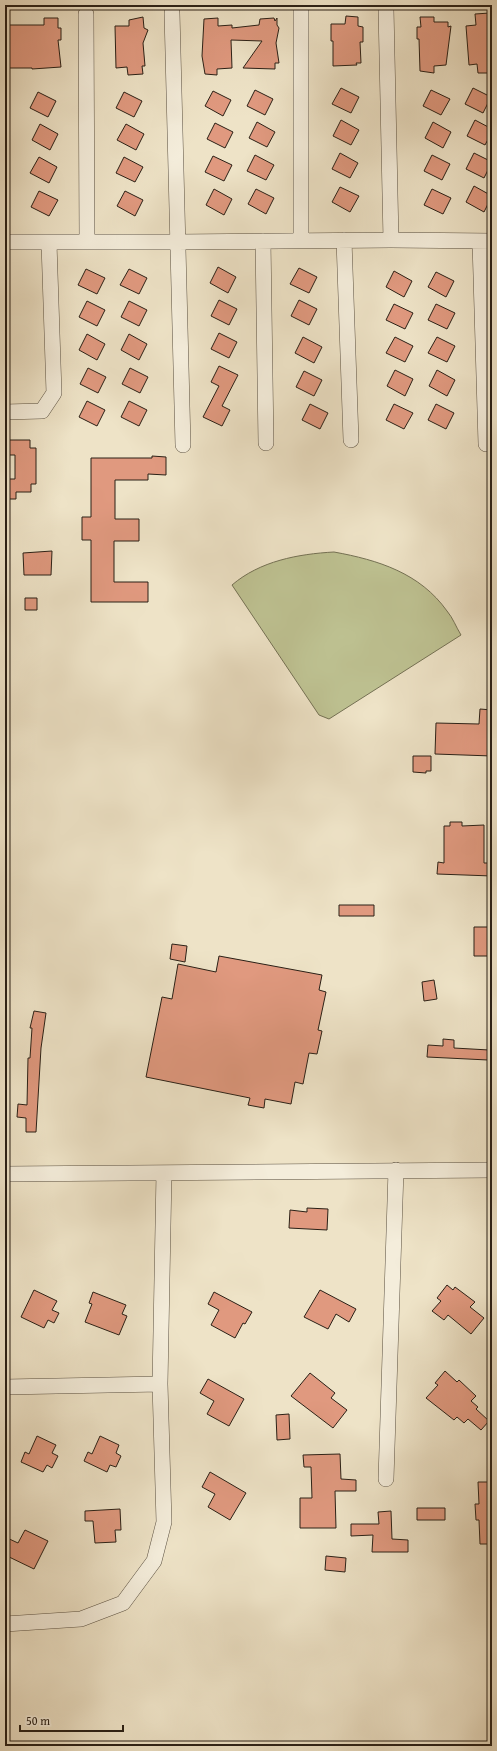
<svg xmlns="http://www.w3.org/2000/svg" width="497" height="1751" viewBox="0 0 497 1751" font-family="'Gentium Book Plus',serif">
<style>
.pitch{fill:#bec292;stroke:#747154}
.building{fill:#e0997f;stroke:#2a2016}
.lines{fill:none;stroke-linecap:round;stroke-linejoin:round}
.minor-casing{stroke:#5b5142;stroke-width:16}
.minor{stroke:#f4eddb;stroke-width:15}
</style>
<rect width="100%" height="100%" fill="#eee3c7"/>
<filter id="stains"><feTurbulence type="fractalNoise" baseFrequency=".005" numOctaves="4"/><feColorMatrix values="0 0 0 0 .2 0 0 0 0 .09 0 0 0 0 .02 0 0 0 .5 -.17"/></filter>
<radialGradient id="worn" r=".72"><stop offset=".6" stop-color="#630" stop-opacity="0"/><stop offset="1" stop-color="#630" stop-opacity=".3"/></radialGradient>
<path class="pitch" d="M334 552C378 560 420 573 447 611 453 618 456 627 461 635L329 719 319 715 232 585C260 561 298 554 334 552Z"/>
<path class="building" d="M490 13 492 25V62H489V73H478L477 64 469 65 466 26 476 25 475 14Z
M346 16 358 17V26L363 27V42H360L361 63H356L357 65 333 66V41H331V24H345Z
M143 17 144 28 148 30 143 43 145 66H142L143 74 128 75 127 67 116 68 115 26H129V20Z
M420 17H434V22H448V27L451 26 446 65 434 66V73L420 71 419 39H417V27H421Z
M44 18H58V28H61V40H58L61 67 32 69V68H5V25H44Z
M218 18V26L232 25V28L259 25 260 19 274 18 275 21 277 18V25L279 28 276 43 279 63H275V69L243 68 262 41 231 40 232 68 217 69V75L205 74 202 56 204 19Z
M341 88 359 97 351 113 332 104Z
M473 88 491 97 483 113 465 104Z
M255 90 273 99 265 115 247 106Z
M431 90 450 99 441 115 423 106Z
M213 91 231 100 223 116 205 106Z
M38 92 56 101 48 117 30 108Z
M124 92 142 101 134 117 116 108Z
M341 120 359 130 351 145 333 136Z
M475 120 492 129V132L485 145 467 136Z
M257 122 275 132 267 147 249 138Z
M433 122 451 132 443 148 425 138Z
M215 123 233 132 225 148 207 139Z
M40 124 58 134 50 150 32 140Z
M126 124 144 134 136 150 117 140Z
M340 153 358 163 350 178 332 169Z
M474 153 492 162 484 178 466 169Z
M255 155 274 165 266 180 247 171Z
M432 155 450 164 442 180 424 171Z
M213 156 232 165 224 181 205 172Z
M39 157 57 167 49 183 30 173Z
M124 157 143 167 135 182 116 173Z
M474 186 492 196 484 212 466 202Z
M340 187 359 196 350 212 332 202Z
M214 189 232 199 224 215 206 205Z
M256 189 274 198 266 214 248 204Z
M432 189 451 198 443 214 424 205Z
M39 191 58 200 49 216 31 207Z
M125 191 143 200 135 216 117 206Z
M218 267 236 277 228 293 210 283Z
M299 268 317 277 309 293 290 284Z
M86 269 105 278 97 294 78 285Z
M129 269 147 278 139 294 120 285Z
M394 271 412 281 404 297 386 287Z
M436 272 454 281 446 297 428 287Z
M219 300 237 309 229 325 211 316Z
M299 300 317 309 309 325 291 316Z
M87 301 105 310 97 326 79 317Z
M129 301 147 310 139 326 121 317Z
M394 304 413 313 405 329 386 320Z
M436 304 455 313 447 329 428 320Z
M219 333 237 342 229 358 211 349Z
M87 334 105 344 97 360 79 350Z
M129 334 147 344 139 360 121 350Z
M303 337 322 347 314 363 295 353Z
M395 337 413 346 405 362 386 353Z
M437 337 455 346 447 362 428 353Z
M219 366 238 375 222 406 230 410 222 426 203 417 219 386 211 382Z
M88 368 106 377 98 393 80 384Z
M130 368 148 377 140 393 122 384Z
M395 370 413 379 405 396 387 386Z
M437 370 455 380 447 396 429 386Z
M304 371 322 380 314 396 296 387Z
M87 401 105 410 97 426 79 417Z
M129 401 147 410 139 426 121 417Z
M310 404 328 413 320 429 302 420Z
M394 404 413 413 404 429 386 420Z
M436 404 454 413 446 429 428 420Z
M5 440H30V448H36V484H31V492H16V499H5V479H15V455H5Z
M152 456 166 457V475L148 474V480H115V519H139V541H114V582H148V602H91V540H82V517H91V458H152Z
M52 551 51 575H24L23 553Z
M25 598H37V610H25Z
M480 709 492 710V756L435 754 436 723 479 724Z
M413 756H431V771H426V773L413 772Z
M450 822H462V826L484 825V863H492V876L437 874 438 862 444 863V826H450Z
M339 905H374V916H339Z
M474 927H489V935H492V956H474Z
M172 944 187 946 185 962 170 959Z
M219 956 322 975 319 990 326 992 318 1030 322 1031 317 1054 309 1053 303 1084 295 1082 291 1104 265 1099 264 1108 248 1105 250 1098 146 1077 162 997 172 999 178 964 216 972Z
M434 980 437 999 424 1001 422 982Z
M34 1011 46 1013 41 1048 36 1132H26V1118L17 1117 18 1104 27 1105 28 1058H30L32 1028H30Z
M443 1039 454 1040V1048L489 1050 488 1060 427 1057 428 1045 443 1046Z
M307 1208 328 1209 327 1230 289 1228 290 1210 307 1212Z
M447 1285 453 1290 455 1287 475 1302 470 1307 484 1318 471 1334 448 1315 444 1320 432 1311 441 1301 437 1298Z
M34 1290 57 1301 52 1310 59 1313 54 1323 48 1320 44 1328 21 1317Z
M320 1290 356 1309 349 1322 336 1314 328 1329 304 1317Z
M93 1292 126 1305 122 1314 127 1316 119 1335 85 1322 92 1304 89 1303Z
M214 1292 252 1312 245 1324 243 1323 235 1338 211 1325 219 1310 208 1304Z
M445 1371 457 1382 459 1380 476 1396 471 1401 478 1407 476 1409 489 1421 481 1430 468 1419 464 1423 457 1417 454 1420 426 1398 438 1385 435 1383Z
M310 1373 335 1393 331 1398 347 1410 333 1428 291 1396Z
M208 1379 244 1399 229 1426 207 1414 214 1401 200 1393Z
M289 1414 290 1439 277 1440 276 1415Z
M37 1436 56 1445 52 1453 58 1456 52 1468 47 1465 43 1472 21 1462 25 1452 29 1454Z
M100 1436 119 1445 116 1453 121 1456 116 1467 110 1465 107 1472 84 1461 88 1452 92 1454Z
M340 1454 341 1479 356 1480V1491H335L336 1528H300V1498H312L311 1467H304L303 1455Z
M210 1472 246 1493 230 1520 208 1507 215 1494 202 1487Z
M478 1482H492V1544H480L479 1520H476L475 1504H479Z
M417 1508H445V1520H417Z
M120 1509 121 1530H115L116 1542 95 1543 93 1521H85V1511Z
M391 1511 392 1539 408 1540V1552H372L373 1535 351 1536V1524H379L378 1512Z
M25 1530 48 1541 34 1569 5 1555V1537L18 1543Z
M326 1556 346 1558 345 1572 325 1570Z"/>
<g class="lines">
<g class="minor-casing">
<path id="minor" d="M301 6V241
M386 9 391 240
M172 13 183 445
M86 14 87 242
M344 240 351 440
M263 241 266 443
M5 242H177L391 240 492 241
M480 242 486 444
M5 412 42 411 54 393 49 243
M5 1174 492 1170
M5 1387 160 1384
M386 1479 396 1170
M5 1624 81 1619 123 1603 154 1561 164 1522 160 1384 164 1173"/>
</g>
<use href="#minor" class="minor"/>
</g>
<rect width="497" height="1751" fill="none" stroke="#eee3c7" stroke-width="20"/>
<rect x="6" y="6" width="485" height="1739" fill="none" stroke="#2a2016" stroke-width="2"/>
<rect x="10" y="10" width="477" height="1731" fill="none" stroke="#2a2016"/>
<path d="M20 1725v6h103v-6" fill="none" stroke="#2a2016" stroke-width="2"/>
<text x="26" y="1725" font-size="12" fill="#2a2016" stroke="#f4eddb" stroke-width="3" paint-order="stroke">50 m</text>
<rect width="100%" height="100%" filter="url(#stains)"/>
<rect width="100%" height="100%" fill="url(#worn)"/>
</svg>
